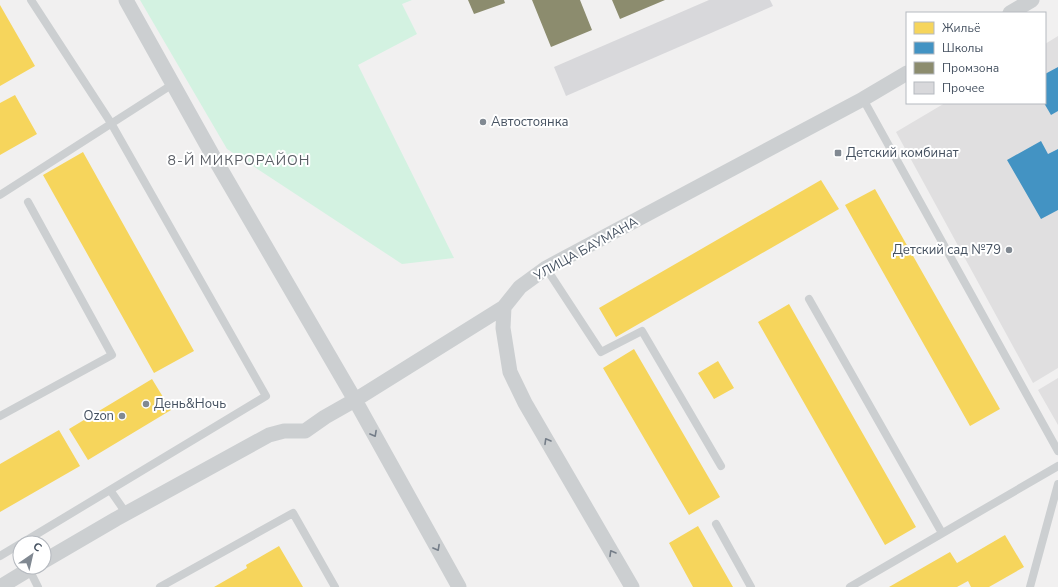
<svg xmlns="http://www.w3.org/2000/svg" width="1058" height="587" viewBox="0 0 1058 587" font-family="'Nunito Sans',sans-serif">
<style>
.education{fill:#e0dfe0}
.green{fill:#d3f2e1}
.homes{fill:#f6d55c}
.schools{fill:#4393c3}
.industry{fill:#8c8c6e}
.building{fill:#d8d8db}
.lines{fill:none;stroke-linecap:round;stroke-linejoin:round}
.lane{stroke:#cccfd1;stroke-width:8}
.street{stroke:#cccfd1;stroke-width:15}
.oneway{stroke:#747d88}
.poi-dot{fill:#818992;stroke:#fff;stroke-width:1.5}
.labels{text-anchor:middle;dominant-baseline:central;stroke-width:4;stroke-linejoin:round;paint-order:stroke}
.poi-label{font-size:13px;fill:#455160;stroke:#fff;text-anchor:start}
.street-label{font-size:13px;fill:#455160;stroke:#fff}
.neighbourhood-label{font-size:14px;letter-spacing:1px;fill:#5b5f66;stroke:#fff}
</style>
<rect width="100%" height="100%" fill="#f1f0f0"/>
<path class="education" d="M1058 36V368L1033 383 896 132 945 103H1045V44Z
M1058 378V425L1038 390Z"/>
<path class="green" d="M140 0H412L402 4 417 34 358 65 454 258 402 264 227 149Z"/>
<path class="homes" d="M0 5 35 66 0 86Z
M15 95 37 134 0 155V103Z
M83 152 194 351 154 373 43 175Z
M821 180 839 209 616 337 599 308Z
M875 189 1000 409 970 426 845 205Z
M789 304 916 527 885 545 758 322Z
M634 349 720 497 689 515 603 368Z
M718 361 734 388 714 399 698 373Z
M152 379 171 410 88 460 69 429Z
M59 430 80 466 0 512V464Z
M698 526 733 587H693L669 543Z
M1005 535 1024 567 989 587H971L968 581 957 587H889L950 552 957 563Z
M279 546 303 587H214L247 568 246 565Z"/>
<path class="schools" d="M1058 67V111L1051 115 1044 103 1045 74Z
M1041 141 1048 154 1058 149V210L1041 219 1007 160Z"/>
<path class="industry" d="M468 0H504L505 3 474 14Z
M532 0H580L592 30 551 47Z
M612 0H665L620 19Z"/>
<path class="building" d="M709 0H770L773 6 566 96 554 67Z"/>
<g class="lines">
<path class="lane" d="M863 99 1058 451
M0 195 173 84
M546 268 601 352 642 331 721 466
M809 299 942 533
M0 416 112 355 28 202
M110 490 126 513
M716 524 751 587
M22 543 266 396 111 123 31 0
M0 556 20 544
M29 569 38 587
M160 587 293 513 335 587
M850 587 1058 466
M1030 587 1058 484"/>
<path class="street" d="M126 0 213 156 355 400 459 587
M1010 13 1032 0
M44 561 116 519 269 435 284 431H305L325 417 355 400 504 307
M0 587 33 567
M632 587 525 403 510 372 503 328 504 307 520 287 546 268 863 99 907 73"/>
</g>
<defs><path id="oneway-chevron" d="M-2-3.5L2.5 0L-2 3.5" fill="none" stroke-width="1.6" stroke-linecap="round" stroke-linejoin="round"/></defs>
<g class="oneway">
<use href="#oneway-chevron" transform="translate(374 434) rotate(61)"/>
<use href="#oneway-chevron" transform="translate(547 441) rotate(-120)"/>
<use href="#oneway-chevron" transform="translate(437 548) rotate(61)"/>
<use href="#oneway-chevron" transform="translate(612 553) rotate(-120)"/>
</g>
<g class="poi-dot">
<circle cx="483" cy="122" r="4"/>
<rect x="834" y="149" width="8" height="8" rx="2"/>
<circle cx="1009" cy="250" r="4"/>
<circle cx="146" cy="404" r="4"/>
<circle cx="122" cy="416" r="4"/>
</g>
<g class="labels">
<g class="poi-label">
<text x="491" y="122">Автостоянка</text>
<text x="846" y="153">Детский комбинат</text>
<text x="1001" y="250" text-anchor="end">Детский сад №79</text>
<text x="154" y="404">День&amp;Ночь</text>
<text x="114" y="416" text-anchor="end">Ozon</text>
</g>
<g class="street-label">
<text transform="translate(586 249) rotate(-29)">УЛИЦА БАУМАНА</text>
</g>
<g class="neighbourhood-label">
<text x="239" y="160">8-Й МИКРОРАЙОН</text>
</g>
</g>
<rect x="906" y="12" width="140" height="92" fill="#ffffff" stroke="#b5b9bf"/>
<rect x="914" y="22" width="20" height="12" fill="#f6d55c" stroke="#b5b9bf"/>
<text x="942" y="32" font-size="12" fill="#455160">Жильё</text>
<rect x="914" y="42" width="20" height="12" fill="#4393c3" stroke="#b5b9bf"/>
<text x="942" y="52" font-size="12" fill="#455160">Школы</text>
<rect x="914" y="62" width="20" height="12" fill="#8c8c6e" stroke="#b5b9bf"/>
<text x="942" y="72" font-size="12" fill="#455160">Промзона</text>
<rect x="914" y="82" width="20" height="12" fill="#d8d8db" stroke="#b5b9bf"/>
<text x="942" y="92" font-size="12" fill="#455160">Прочее</text>
<g transform="translate(32 555) rotate(34)"><circle r="19" fill="#ffffff" stroke="#b5b9bf"/>
<path d="M0-3L7 15L0 10L-7 15Z" fill="#818992"/>
<text y="-6" font-size="11" font-weight="bold" text-anchor="middle" fill="#455160">С</text>
</g>
</svg>
